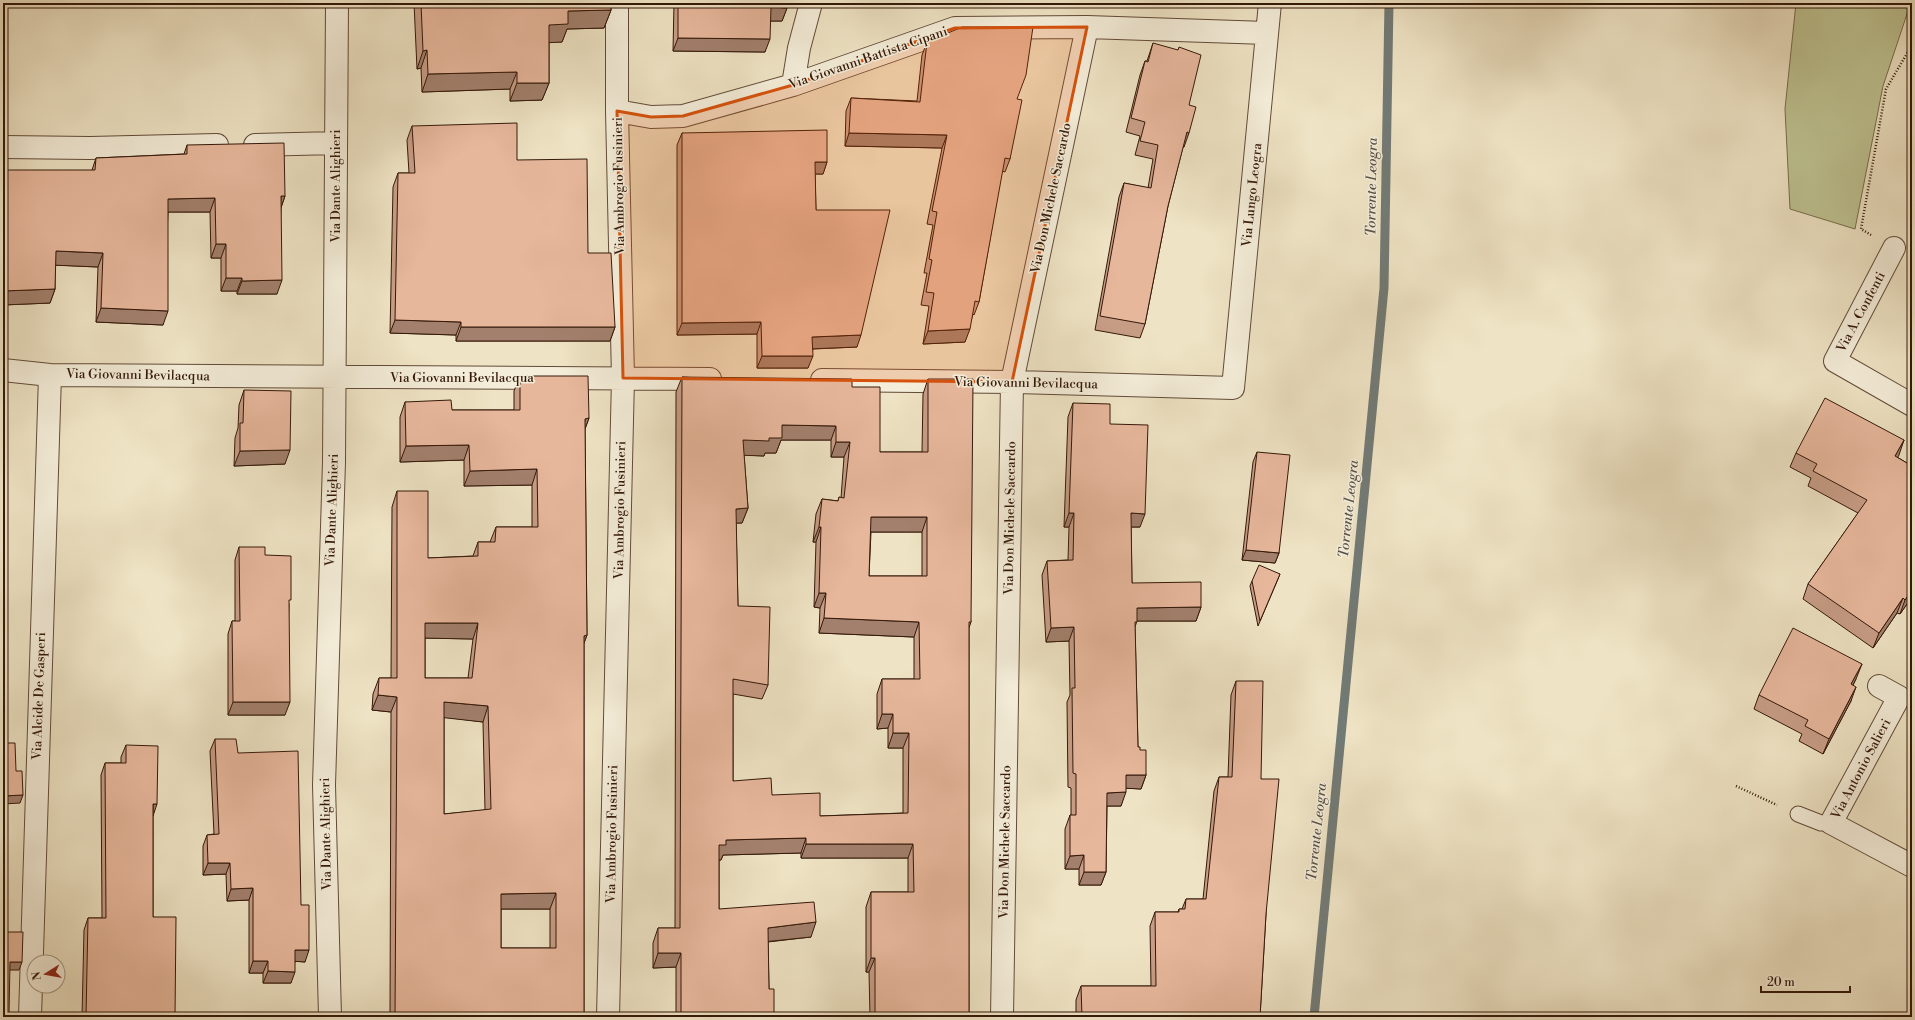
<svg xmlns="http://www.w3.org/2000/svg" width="1915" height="1020" viewBox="0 0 1915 1020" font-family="'Libre Bodoni',serif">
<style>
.green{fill:#bec291;stroke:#796d4d}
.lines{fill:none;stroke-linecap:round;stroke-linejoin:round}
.stream{stroke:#727a75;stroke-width:9}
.service-casing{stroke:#624b38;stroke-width:17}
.minor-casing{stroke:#624b38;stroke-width:24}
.path{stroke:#341809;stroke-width:2.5;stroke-dasharray:1 2;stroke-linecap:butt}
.service{stroke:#f4edd9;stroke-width:15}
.minor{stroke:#f4edd9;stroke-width:22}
.wall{fill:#c79d86;stroke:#341809;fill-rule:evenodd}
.shaded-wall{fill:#a2806d;stroke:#341809}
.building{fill:#e7b79c;stroke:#341809;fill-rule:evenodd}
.marked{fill:#d6520c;fill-opacity:0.2;stroke:#d6520c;stroke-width:3;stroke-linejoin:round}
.labels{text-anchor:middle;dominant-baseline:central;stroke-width:3;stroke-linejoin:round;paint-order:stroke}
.street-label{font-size:13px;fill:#341809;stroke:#f4edd9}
.water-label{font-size:14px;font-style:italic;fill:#585148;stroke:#f4edd9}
</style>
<rect width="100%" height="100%" fill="#eee3c4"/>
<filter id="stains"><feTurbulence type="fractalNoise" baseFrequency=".005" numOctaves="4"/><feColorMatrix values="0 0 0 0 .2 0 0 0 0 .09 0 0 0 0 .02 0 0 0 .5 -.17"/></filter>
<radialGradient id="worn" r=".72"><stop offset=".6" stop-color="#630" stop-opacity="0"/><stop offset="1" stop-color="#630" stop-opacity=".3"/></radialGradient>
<path class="green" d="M1796 3H1900L1909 8 1883 86 1855 229 1790 209 1785 109Z"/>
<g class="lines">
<path class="stream" d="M1314 1017 1384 288 1389 3"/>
<g class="service-casing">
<path id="service" d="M1798 814 1821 823H1831"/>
</g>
<g class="minor-casing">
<path id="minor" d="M793 85 799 48 811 3
M617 111 651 117 683 116 793 85 955 28 1087 27 1267 33
M255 145 336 143
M3 147 90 148 217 145
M1894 248 1835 361 1912 405
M3 370 50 375 710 379
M822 380 1012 382 1233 388 1270 3
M1879 686 1899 697 1831 823 1912 866
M30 1017 50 375
M330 1017 324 785 334 462 337 3
M608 1017 623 378 617 111V3
M1002 1017 1012 382 1087 27"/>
</g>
<path class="path" d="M1871 235 1861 229 1886 89 1912 45
M1736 786 1777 805"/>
<use href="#service" class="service"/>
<use href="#minor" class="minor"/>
</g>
<path class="wall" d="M414 3H611V10L604 28 567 29 562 42H549V83L542 100 510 101V89L422 92 421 68 417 69Z
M674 3H787V8L782 21H770L765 52 673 51Z
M927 42 1017 99 1010 159 1005 172 1002 171 979 302 974 315 973 314 965 342 923 344 929 306 921 305 927 273H924L933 225 927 224 942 148 845 146 846 111 851 98 917 101 922 55Z
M1153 43 1189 105 1184 147H1183L1168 206 1145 324 1140 338 1095 330 1119 197 1124 183 1148 188 1153 159 1135 155 1140 136 1126 132 1140 75 1145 61H1147Z
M412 126 517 160 588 253 615 327 610 341H456V335L390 333 393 187 398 173H409L407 140Z
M682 133 827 162 823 174H815L816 210 857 347 813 349 808 368H757V334L677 335V145Z
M187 145 285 196 281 208 277 294H237V291H221V258H211L210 212H168L163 325 96 322 98 267 55 265V289L50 303 3 305 92 170 96 158 184 154Z
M520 376 589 418 585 429 587 635 584 643V1017H390L391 712 372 710 373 694 379 678H391L392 507 397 491 428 558 473 556 478 542H490L496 527H532V485L464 486V460L400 462V417L405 402 452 410H514V391ZM425 638 473 639 468 678H425ZM444 717 483 722 485 810 444 814ZM501 909H550V948H501Z
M682 377 852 387 880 452H922L923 394 928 379 971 622 969 628V1017H870L869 972H866V907L871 892H908V858H801V853L723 855 721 860H719V909L811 937 768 942 769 989 774 1017H676V967L653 968V943L658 928H675L676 392ZM781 440H831V457H844L841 498 839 497 838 501 822 499 816 514 813 542H816L814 607 820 608 819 633 914 637V679H882L877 694V729L888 728V748H903V813L820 816 772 795 733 781V694L762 699 768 685 738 606 736 523H742L748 508 744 455 764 456 765 453H776ZM871 532H922V576H869Z
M244 390 285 464 234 466 235 438 238 428 239 405Z
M1073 403 1110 424 1140 527H1131L1132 583 1201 607 1196 621H1137L1135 627 1138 747 1140 750 1146 775 1141 789 1126 788 1121 806H1107L1106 872 1101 885H1079V869H1065V829L1070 815H1071V788L1068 787 1067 702 1070 695 1069 641 1046 642 1042 575 1047 561 1068 560 1069 527H1064L1068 417Z
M1904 440 1897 457 1912 466V597L1900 614 1897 613 1873 648 1803 599 1808 584 1858 513 1808 486 1811 478 1790 467 1796 453Z
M1257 452 1279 553 1275 563 1242 560 1253 462Z
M239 547 265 555 289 604 285 715H228V634L232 621H235V560Z
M1280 574 1278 579 1258 626 1250 586 1252 581Z
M1856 679 1853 685 1851 701 1823 754 1799 741 1802 734 1754 709 1759 695Z
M1236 681 1261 779 1266 914 1260 1017H1076V1000L1081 986H1151L1150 926 1155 912H1178L1179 909H1182L1186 899H1203L1214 791 1219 777H1228L1231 695Z
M215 739 238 753 301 905 305 962 295 961 291 983H263V973H249V900L227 901 226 874 203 875V846L207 835 214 834 210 751Z
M126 745 153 816V917L175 1017H82L84 930 88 918H102L101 775 105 763H121V757Z"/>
<path class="shaded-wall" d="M771 7 787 8 782 21H766Z
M611 10 604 28 567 29 562 42 542 43 549 25 568 11Z
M678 38 770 39 765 52 673 51Z
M427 50 421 68 417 69 423 51Z
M517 72 510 89 422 92 428 74Z
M517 83H549L542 100 510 101Z
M1187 132 1189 133 1184 147 1182 146Z
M849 133 947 135 942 148 845 146Z
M815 162H827L823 174H810Z
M281 196H285L280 210Z
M215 198 210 212H163L168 199Z
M216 244H226L221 258H211Z
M56 251 103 253 98 267 51 265Z
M226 278H242L237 291H221Z
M282 280 277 294H237L242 281Z
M55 289 50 303 3 305V291Z
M101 308 168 311 163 325 96 322Z
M395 320 461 322 456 335 390 333Z
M761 322 757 334 677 335 682 323Z
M461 327H615L610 341H456Z
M970 329 965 342 923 344 928 331Z
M861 335 857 347 808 349 812 337Z
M762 356H813L808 368H757Z
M589 418 583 434 585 419Z
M782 425 836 426 831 440H781L776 453H765L764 456 737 455 743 440 769 438Z
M1904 440 1899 455 1890 471 1895 456Z
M836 442H850L844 457H831Z
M469 445 464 460 400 462 406 446Z
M290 450 285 464 234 466 240 451Z
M537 469 532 485 464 486 470 471Z
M748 508 742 523H730L736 509Z
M1069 513H1074L1069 527H1064Z
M1131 513 1145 514 1140 527H1126Z
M871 517H927L922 532H866Z
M819 527H821L816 542H813Z
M1246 550 1279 553 1275 563 1242 560Z
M1912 590V597L1900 614 1905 600Z
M819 593H826L820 608 814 607Z
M1903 598 1897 613 1873 648 1879 633Z
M1201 607 1196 621H1132L1137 608Z
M824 618 919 622 914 637 819 633Z
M425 623H478L473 639 420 638Z
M1074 627 1069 641 1046 642 1051 628Z
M587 635 581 651 584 636Z
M1862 664 1856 679 1846 699 1851 684Z
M1856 687 1851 701 1823 754 1829 739Z
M378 695 397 697 391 712 372 710Z
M233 702H290L285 715H228Z
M444 702 488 706 483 722 438 717Z
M882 714H893L888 728 877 729Z
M893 733H909L903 748H888Z
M1126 775H1146L1141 789 1121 788Z
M1126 792 1121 806H1102L1107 793Z
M23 795 20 803 3 804V796Z
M153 804H157L153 816Z
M806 838 801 853 723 855 721 860H714L719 845 726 840Z
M806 844H913L908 858H801Z
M1084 855 1079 869H1065L1070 856Z
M208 863H230L226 874 203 875Z
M1084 872H1106L1101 885H1079Z
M253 888 249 900 227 901 231 889Z
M556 893 550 909H496L501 894Z
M816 922 811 937 763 942 768 928Z
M295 950H309L305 962 291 961Z
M658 953H681L676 967 653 968Z
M871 958H875L869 972H866Z
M253 961H268L263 973H249Z
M10 962H22L19 970H7Z
M268 971 295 972 291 983H263Z
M875 1016H902V1017H874Z"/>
<path class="building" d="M421 3H611V10L568 11V24L549 25V83H517V72L428 74 427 50 423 51Z
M678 3H787V8L771 7 770 39 678 38Z
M962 27H1033L1026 75 1017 99 1022 100 1010 159 1005 158 979 302 975 301 970 329 928 331 934 293 926 292 932 260 929 259 937 212 932 211 947 135 849 133 851 98 920 102 927 42Z
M1153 43 1178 50 1179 47 1201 55 1189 105 1196 107 1189 133 1187 132 1168 206 1145 324 1100 316 1124 183 1151 188 1158 145 1140 141 1145 122 1131 118 1145 61 1148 62Z
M517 123V160L587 159 588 253H611L615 327H461V322L395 320 398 173H415L412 126Z
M827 130V162H815L816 210H890L861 335 812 337 813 356H762L761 322 682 323V133Z
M284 143 285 196H281L282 280 242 281V278H226V244H216L215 198 168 199V311L101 308 103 253 56 251 55 289 3 291V170H95L96 158 187 154V145Z
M520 376H588L589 418 585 419 587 635 584 636V1017H395L397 697 378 695 379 678H397V491H428V558L478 556V542H495L496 527H538L537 469 470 471 469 445 406 446 405 402 451 400 452 410H520ZM425 623H478L472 678H425ZM444 702 488 706 491 809 444 814ZM556 893V948H501V894Z
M682 377 852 379V387H880V452H928V379H973L971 622H969V1017H902V1016H875V958H871V892H914L913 844H806V838L726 840V845H719V909L814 902 816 922 768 928 769 989H774V1017H681V953H658V928H680ZM782 425 836 426V442H850L844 498 839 497 838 501 822 499 819 527H821L819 593H826L824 618 919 622 920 679H882V714H893V733H909L908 813 820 816V793L772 795 771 778 733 781V679L768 685 770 607 738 606 736 509 748 508 743 440 769 441V438H782ZM871 517H927V576H869Z
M244 390 291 391 290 450 240 451V423H243Z
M1825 398 1904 440 1895 456 1912 466V590L1905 600 1903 598 1879 633 1808 584 1867 500 1813 471 1817 464 1796 453Z
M1073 403 1110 404V424L1148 425 1145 514 1131 513 1132 583 1201 582V607L1137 608V622H1135L1138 747H1140V750H1146V775H1126V792L1107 793 1106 872H1084V855L1070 856V815H1076V774L1073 773 1072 688H1075L1074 627 1051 628 1047 561 1073 560 1074 513H1069Z
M1257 452 1290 455 1279 553 1246 550Z
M239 547H265V555L291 556V600H289L290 702H233L232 621H240Z
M1259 565 1280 574 1260 621 1252 581Z
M1793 628 1862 664 1851 684 1856 687 1829 739 1805 726 1808 720 1759 695Z
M1236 681H1263L1261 779H1279L1266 914 1260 1017H1082L1081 986H1156L1155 912H1179V909H1185L1186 899H1206L1219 777H1232Z
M215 739H236L238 753 298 751 301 905H309V950H295V972L268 971V961H253V888L231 889 230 863H208L207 835 219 834Z
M3 743H15L16 771H22L23 795 3 796Z
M126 745 158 746 157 804H153V917H176L175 1017H86L88 918H106L105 763H126Z
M3 932H23L22 962H10L9 1014 12 1015V1017H3Z
M249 1013 293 1016 292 1017H248Z"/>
<path class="marked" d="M1087 27 1012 382 623 378 617 111 651 117 683 116 793 85 955 28Z"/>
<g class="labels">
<g class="street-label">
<text transform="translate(868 58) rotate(-19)">Via Giovanni Battista Cipani</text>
<text transform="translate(336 186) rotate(-90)">Via Dante Alighieri</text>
<text transform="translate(619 186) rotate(-91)">Via Ambrogio Fusinieri</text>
<text transform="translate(1252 195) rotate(-84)">Via Lungo Leogra</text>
<text transform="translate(1051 198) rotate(-78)">Via Don Michele Saccardo</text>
<text transform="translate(1861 312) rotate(-62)">Via A. Confenti</text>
<text transform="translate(138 375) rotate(1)">Via Giovanni Bevilacqua</text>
<text x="462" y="378">Via Giovanni Bevilacqua</text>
<text transform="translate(1026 383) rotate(1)">Via Giovanni Bevilacqua</text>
<text transform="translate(332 510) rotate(-88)">Via Dante Alighieri</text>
<text transform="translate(620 510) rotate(-89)">Via Ambrogio Fusinieri</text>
<text transform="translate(1010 518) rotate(-89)">Via Don Michele Saccardo</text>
<text transform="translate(39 696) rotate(-88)">Via Alcide De Gasperi</text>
<text transform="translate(1861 769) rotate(-62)">Via Antonio Salieri</text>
<text transform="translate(326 834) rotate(-91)">Via Dante Alighieri</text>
<text transform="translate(612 834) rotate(-89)">Via Ambrogio Fusinieri</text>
<text transform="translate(1005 842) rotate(-89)">Via Don Michele Saccardo</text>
</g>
<g class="water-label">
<text transform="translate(1372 187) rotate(-89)">Torrente Leogra</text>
<text transform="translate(1349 509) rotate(-84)">Torrente Leogra</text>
<text transform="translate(1317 832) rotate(-84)">Torrente Leogra</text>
</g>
</g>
<rect width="1915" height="1020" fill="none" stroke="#eee3c4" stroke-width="16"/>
<rect x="4" y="4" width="1907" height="1012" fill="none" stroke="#341809" stroke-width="2"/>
<rect x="8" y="8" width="1899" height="1004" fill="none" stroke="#341809"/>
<g transform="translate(46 974) rotate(259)"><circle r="19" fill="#f4edd9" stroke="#a79886"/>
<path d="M0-3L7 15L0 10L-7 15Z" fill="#8f2418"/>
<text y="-6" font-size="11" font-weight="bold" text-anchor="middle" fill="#341809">N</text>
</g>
<path d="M1761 986v6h89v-6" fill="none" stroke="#341809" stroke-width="2"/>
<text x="1767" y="986" font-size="12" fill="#341809" stroke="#f4edd9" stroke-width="3" paint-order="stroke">20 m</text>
<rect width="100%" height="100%" filter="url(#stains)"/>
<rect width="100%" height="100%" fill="url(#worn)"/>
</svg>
